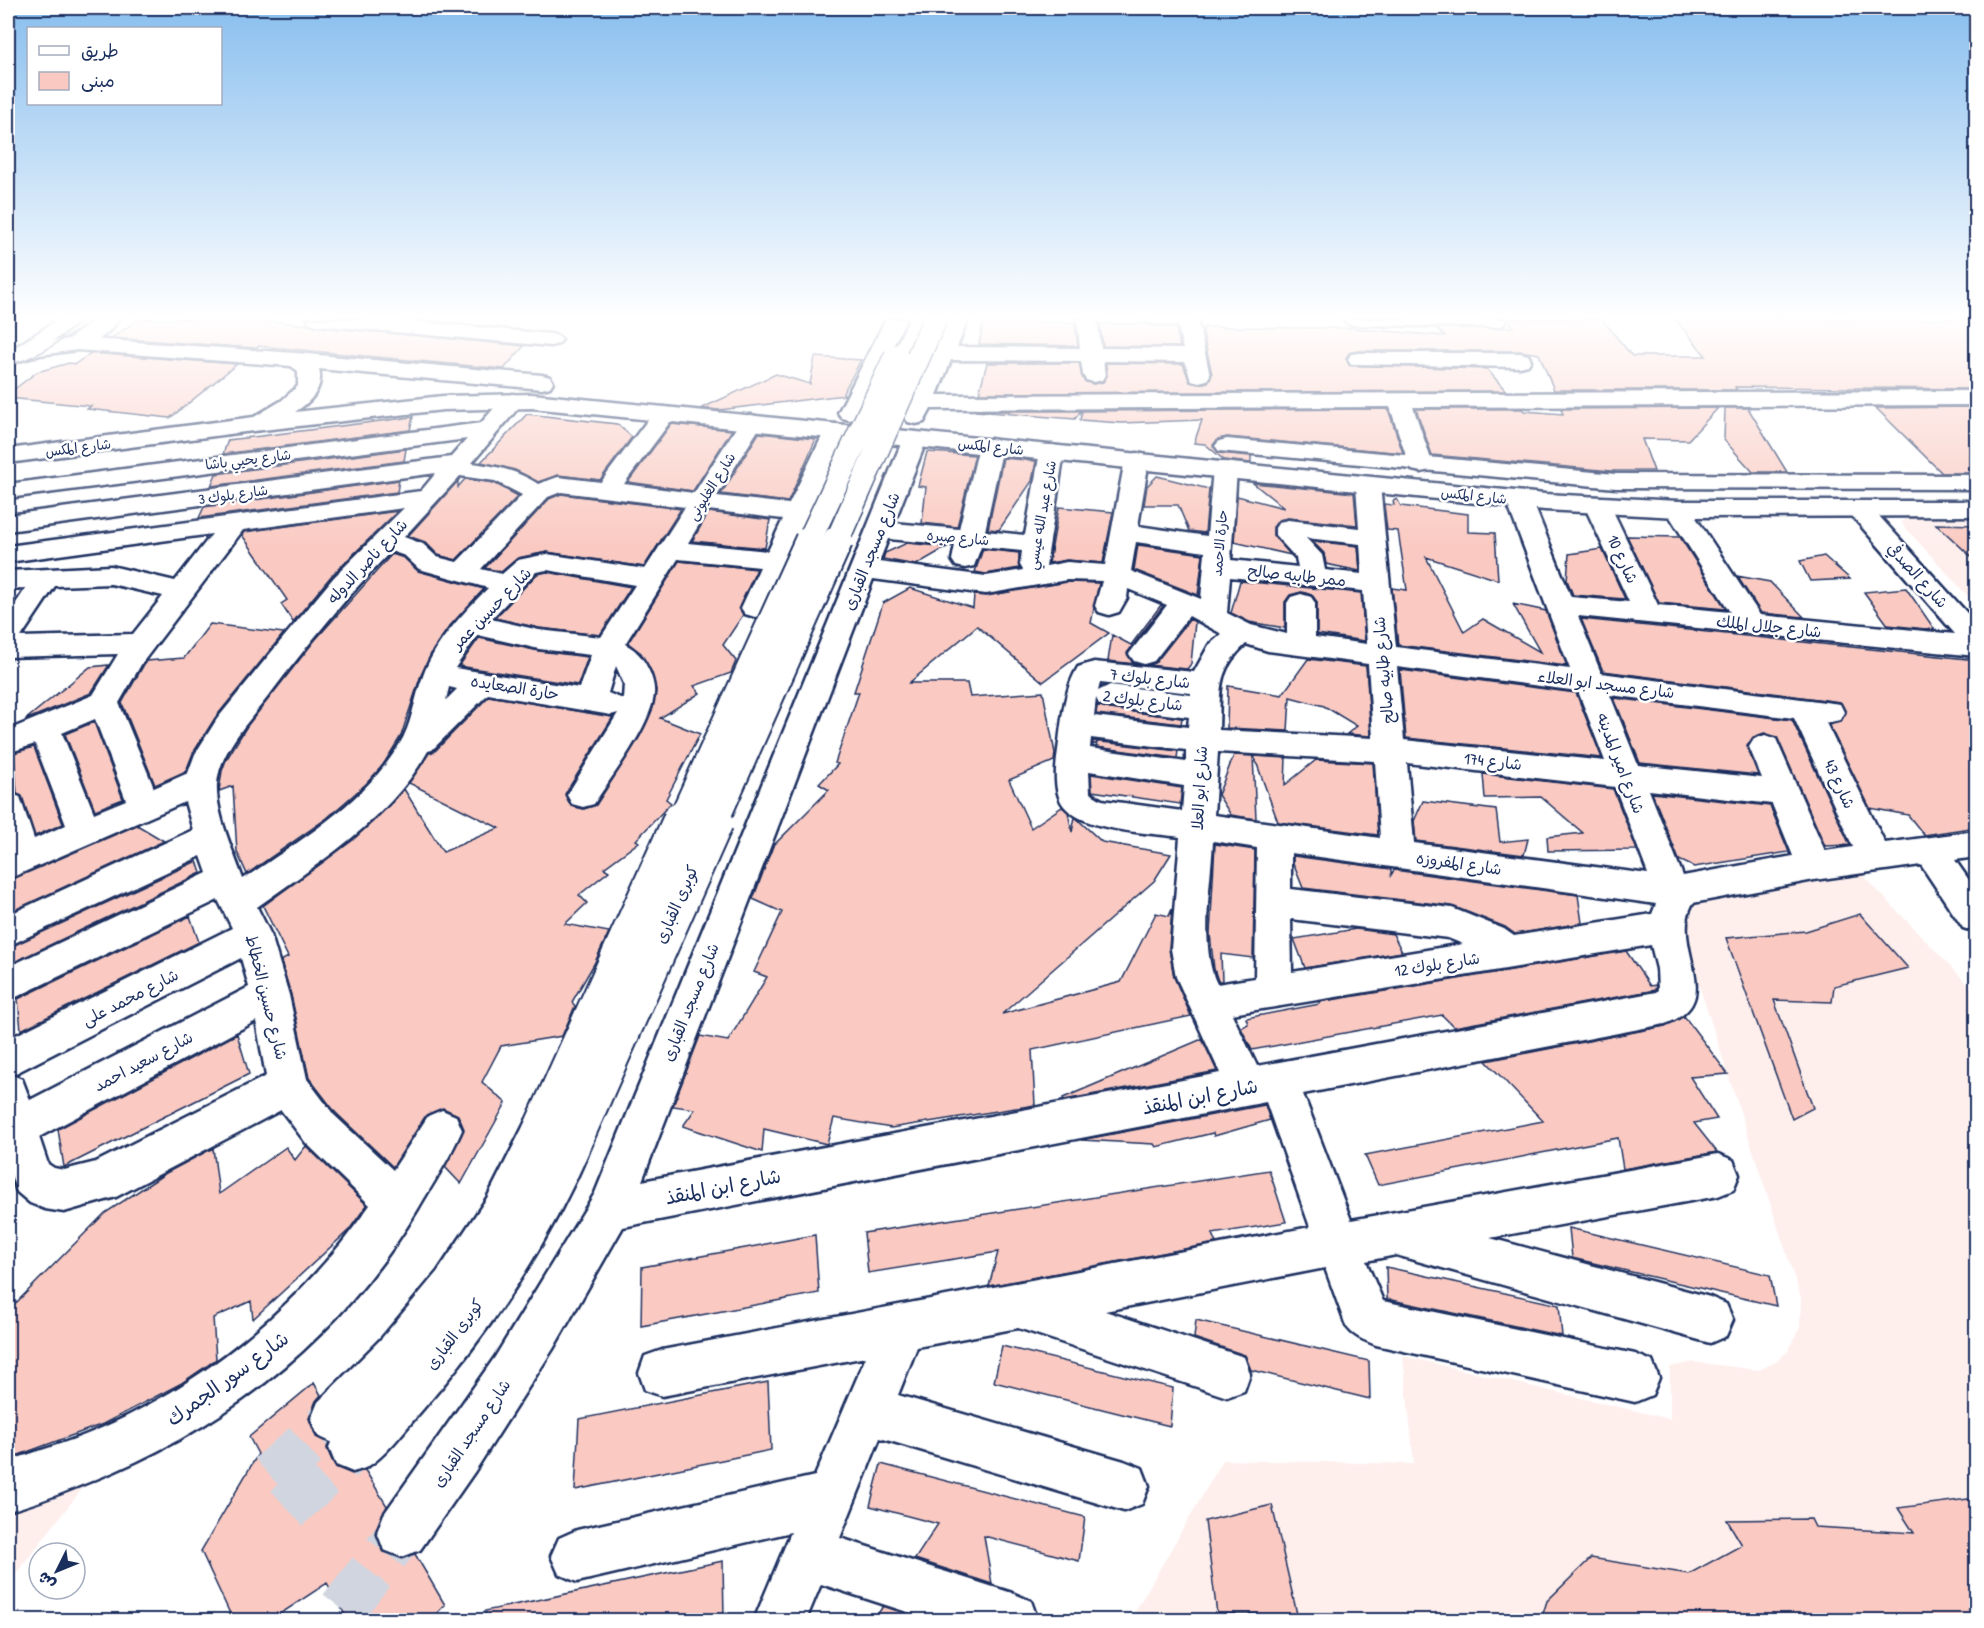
<svg xmlns="http://www.w3.org/2000/svg" width="1984" height="1628" viewBox="0 0 1984 1628" font-family="'Patrick Hand','Playpen Sans Arabic',sans-serif">
<style>
.built{fill:#feefed}
.building{fill:#facac2;stroke:#1b2f5e;stroke-width:1.5}
.lines{fill:none;stroke-linecap:round;stroke-linejoin:round}
.minor-tunnel{stroke:#d1d5df;stroke-width:47;stroke-dasharray:47 24;stroke-linecap:butt}
.major-tunnel{stroke:#d1d5df;stroke-width:47;stroke-dasharray:47 24;stroke-linecap:butt}
.minor-casing{stroke:#1b2f5e;stroke-width:5}
.major-casing{stroke:#1b2f5e;stroke-width:5}
.minor{fill:#fff;fill-rule:evenodd}
.major{fill:#fff;fill-rule:evenodd}
.tram{stroke:#1b2f5e;stroke-width:1.5}
.major-bridge-far2-casing{stroke:#1b2f5e;stroke-width:26;stroke-linecap:butt}
.major-bridge-far1-casing{stroke:#1b2f5e;stroke-width:33;stroke-linecap:butt}
.major-bridge-casing{stroke:#1b2f5e;stroke-width:42;stroke-linecap:butt}
.major-bridge-far2{stroke:#fff;stroke-width:23}
.major-bridge-far1{stroke:#fff;stroke-width:29}
.major-bridge{stroke:#fff;stroke-width:38}
.labels{text-anchor:middle;dominant-baseline:central;stroke-width:5;stroke-linejoin:round;paint-order:stroke}
.far-street-label{font-size:14px;fill:#1b2f5e;stroke:#fff}
.street-label{font-size:16px;fill:#1b2f5e;stroke:#fff}
.near-street-label{font-size:20px;fill:#1b2f5e;stroke:#fff}
</style>
<rect width="100%" height="100%" fill="#fff"/>
<filter id="ink" filterUnits="userSpaceOnUse"><feTurbulence type="fractalNoise" baseFrequency=".0167" numOctaves="2"/><feDisplacementMap in="SourceGraphic" scale="12" xChannelSelector="R" yChannelSelector="G"/><feConvolveMatrix kernelMatrix="1 2 1 2 8 2 1 2 1" color-interpolation-filters="sRGB"/></filter>
<g filter="url(#ink)">
<path class="built" d="M1905 517 1976 518V605L1902 524Z
M1860 872 1976 993V1620H1130L1223 1460 1414 1464 1403 1356 1670 1419V1367L1693 1362 1759 1370 1776 1362 1788 1351 1800 1327 1801 1298 1681 930 1688 907 1706 900Z
M96 1471 8 1584V1502Z"/>
<path class="building" d="M139 319H246L524 346 504 369 259 346 256 348 112 338Z
M984 319 1075 323 1078 346 979 344Z
M1508 319H1602L1632 356H1706L1675 319H1977V389L1735 387 1737 390H1554L1539 354 1520 351H1359L1349 353 1346 358 1349 365 1487 369 1506 391 979 393 987 363H1079L1084 381 1093 384 1103 382 1107 376 1106 363 1183 364 1190 382 1198 384 1208 382 1212 374 1202 329 1205 330 1204 327 1348 328 1445 336 1436 328 1513 327Z
M1100 324H1141L1176 328 1180 347 1103 346Z
M91 353 237 364 170 418 87 409 91 406 8 398V394L37 372 69 363 75 364Z
M815 357 861 360 843 393 845 395 719 410 702 408 776 374 810 384Z
M1977 407V473H1942L1876 408Z
M1718 408 1688 440 1642 439 1654 471H1612L1432 455 1416 409H1522L1524 411 1563 414 1561 409Z
M1725 408H1748L1787 472H1753L1724 440Z
M1388 409 1403 453 1227 437 1218 439 1213 445 1219 453 1251 456V463L1224 460 1205 444 1194 443 1202 420 1121 423 1080 420 1082 411Z
M975 411H1081L1075 419Z
M527 414 617 424 632 437 600 480 558 475 538 482 515 470 481 462Z
M413 417 410 430 223 454 228 440Z
M671 424 732 430 693 491 628 482Z
M759 433 816 439 788 502 721 494Z
M406 449 404 461 211 486 216 474Z
M927 452 975 455 957 527 922 523 926 487 918 486Z
M1003 458 1036 461 1032 481 999 530 988 529Z
M1157 476 1209 489 1205 533 1189 531 1178 505H1144L1147 486Z
M465 479 494 483 518 496 456 560 438 555 425 542 408 536 458 481V487Z
M399 480 397 492 199 518 204 507Z
M1253 483 1354 493 1357 525 1288 518 1279 520 1273 527V535L1291 555 1234 542 1237 496 1284 508Z
M561 494 681 509 644 567 547 552 518 558 501 572 485 568 549 499Z
M1397 499 1401 506 1468 514V532L1495 533 1498 580 1426 557 1464 632 1483 619 1540 652 1513 604 1546 611 1567 666 1398 645 1392 588 1407 590 1398 531 1387 530 1384 504 1394 505 1393 501Z
M1059 507 1113 512 1103 563 1067 560 1049 563Z
M398 511 332 575 293 622 281 604 287 600 242 535 244 532Z
M709 512 770 520 765 548 692 541Z
M1936 524 1977 525V562Z
M1627 536 1680 537 1726 609 1659 603Z
M1312 541 1358 546 1360 571 1326 564 1324 553Z
M907 543 947 547 916 565 883 559 885 553Z
M1138 545 1203 554 1198 595 1134 570Z
M983 549 1019 553V568L986 574 975 572Z
M1602 549 1625 599 1573 595 1567 580 1569 554Z
M392 554 404 558 418 571 484 589 449 627 433 650 421 675 401 736 383 765 366 784 327 818 247 874 237 852 233 786 219 791 222 771 226 760 247 726 315 640Z
M1824 556 1850 579 1810 581 1800 561Z
M679 561 757 569 739 607 743 615 723 645 736 661 731 673 694 686 700 693 660 718 700 734 666 799 671 803 636 840 639 842 604 868 609 871 579 895 587 903 565 924 609 932 594 964 572 1002 575 1006 562 1036 501 1046 482 1082 506 1103 461 1184 445 1167 464 1129 458 1115 443 1108 426 1115 393 1167 336 1113 309 1078 291 995 281 961 288 957 263 906 353 840 404 789 443 852 499 828 409 783 429 753 434 752 489 696 613 717 565 794 571 806 584 809 596 805 640 736 653 708 656 690 652 673 641 653 628 643Z
M547 572 631 587 600 635 539 628 495 618 537 574Z
M1737 576 1770 582 1804 617 1761 613Z
M1240 581 1361 593 1365 641 1317 634V602L1312 595 1302 592 1290 595 1285 602V628L1249 622 1231 613Z
M1067 582 1099 583 1091 623 1109 633 1043 682 977 626 909 683H967L970 697 1043 692 1055 753 1054 761 1009 780 1031 828 1062 807 1068 812 1072 832 1075 817 1102 842 1171 854 1154 881 1002 1014 1121 982 1156 913 1169 916 1172 909 1169 949 1174 977 1191 1016 1032 1050 1035 1105 891 1128 834 1118 827 1144 764 1129 762 1152 683 1126 695 1109 673 1106 700 1036 728 1041 767 977 754 972 782 912 753 899 773 846 829 790 819 784 838 764 835 763 859 692H854L883 603 910 588 973 608 974 595 986 596Z
M1906 588 1935 630 1888 625 1864 592Z
M1161 605 1163 606 1127 653 1132 662 1136 664 1108 661 1112 635 1131 645Z
M1190 619 1195 622 1191 664 1187 669 1148 665 1156 662Z
M1581 619 1977 660V827L1924 835 1908 815 1870 808 1829 725 1840 722 1846 713 1840 702 1603 671Z
M210 624 284 633 215 718 193 753 186 771 155 785 122 703 146 661 184 658Z
M479 638 539 651 588 657 578 685 459 666Z
M1308 659 1366 666 1371 736 1347 734 1357 726 1324 706 1290 697 1288 731 1227 728 1228 686 1282 695Z
M109 665 91 693 25 720 90 667Z
M1400 670 1576 693 1602 758 1406 738Z
M1614 698 1792 720 1850 845 1825 846 1777 737 1764 733 1753 737 1747 746 1758 775 1640 763Z
M1097 705 1110 709 1182 718 1181 724 1096 714Z
M94 722 123 799 95 810 65 734Z
M1093 741 1178 751 1177 758 1096 747 1097 743 1093 745Z
M34 747 63 824 35 836 22 796 17 794 14 753Z
M1234 755 1253 756 1256 819 1231 815 1218 795Z
M1254 756 1286 758 1285 785 1316 760 1373 763 1378 835 1278 822Z
M1091 774 1182 788 1180 804 1092 791Z
M1483 774 1613 789 1637 850 1548 851 1547 837 1583 833 1541 797 1485 798Z
M1652 793 1770 806 1789 852 1694 867 1679 860Z
M1423 801 1496 810 1500 842 1528 839 1524 855 1416 841 1414 821Z
M137 825 164 841 8 913V881Z
M1215 844 1255 850 1253 958 1221 954 1222 981H1218L1214 969 1210 934Z
M1293 856 1391 869V875L1394 870 1578 895 1582 923 1515 934 1505 927 1452 906 1303 888 1293 863Z
M197 861 201 873 8 965V948Z
M1860 914 1908 968 1834 986 1832 1002 1774 1000 1813 1108 1792 1119 1726 938 1806 931Z
M190 916 199 942 21 1030 18 999Z
M1356 929 1393 934 1402 952 1305 968 1294 939Z
M1626 951 1650 986 1656 985 1655 990 1454 1027 1442 1015 1252 1050 1241 1028 1248 1024 1246 1018 1320 1004 1319 1002Z
M1684 1016 1728 1074 1690 1077 1717 1119 1694 1123 1717 1152 1623 1169 1618 1138 1378 1185 1365 1155 1543 1121 1486 1061 1665 1026Z
M237 1034 249 1074 64 1167 58 1129Z
M1202 1039 1217 1071 1064 1100 1063 1098Z
M1265 1105 1270 1120 1214 1136 1213 1133 1156 1147 1154 1144 1081 1140Z
M306 1146 367 1205 349 1230 253 1319 251 1301 213 1318 216 1359 208 1365 180 1384 103 1424 8 1459V1311L105 1213 166 1173 213 1148 219 1194 286 1147 295 1160Z
M1269 1170 1286 1222 1212 1234 1216 1243 989 1286 998 1252 868 1273 864 1233Z
M1569 1228 1770 1275 1776 1306 1572 1258Z
M815 1235 819 1293 641 1326 642 1267Z
M1386 1267 1559 1305 1562 1336 1387 1299Z
M1196 1320 1369 1361 1370 1399 1251 1370 1245 1355 1194 1338Z
M1002 1346 1173 1388 1170 1426 994 1382Z
M768 1382 771 1450 575 1490 579 1419Z
M314 1383 321 1395 316 1401 309 1418 316 1437 328 1443 327 1449 335 1467 352 1474 365 1470 387 1506 375 1531 382 1551 401 1559 415 1554 445 1605 430 1620H348L327 1583 271 1620H233L201 1551 258 1454 249 1437Z
M881 1464 1085 1517 1079 1561 984 1536 992 1584 915 1559 938 1524 870 1506Z
M1968 1499 1977 1509V1620H1541L1547 1601 1591 1558 1689 1574 1742 1545 1727 1520 1811 1519 1815 1527 1914 1533 1898 1508Z
M1272 1505 1297 1614H1217L1205 1521Z
M723 1561 724 1620H486L485 1611Z
M883 1606 926 1620H874Z"/>
<g class="lines">
<path class="minor-tunnel" d="M342 1609 402 1532"/>
<path class="major-tunnel" d="M270 1476 335 1419
M287 1508 353 1448"/>
<g class="minor-casing">
<path id="minor" d="M59 319H83L30 358 22 359 14 358 11 353 14 348Z
M96 319H119C110 333 86 353 69 349L66 344 69 339Z
M307 319H388L551 334 558 336 562 340 558 344 551 346 317 325 310 323Z
M886 319H906L862 413 858 418 850 420 842 418 838 413Z
M948 319H968L957 347 1080 348 1077 319H1097L1101 348 1183 349 1178 326 1148 323 1145 319H1197L1210 375 1207 380 1199 382 1191 380 1185 362 1103 361 1105 375 1102 380 1094 382 1086 380 1083 375 1081 361 951 360 937 395 1976 391V405L1413 407 1433 465 1430 470 1421 472 1412 470 1409 465 1390 407 931 409 924 422 916 424 908 422 904 417Z
M1344 319H1505L1506 321 1503 325 1496 327 1354 325 1347 323Z
M1359 353H1520L1528 355 1531 360 1528 365 1520 367 1351 364 1348 359 1351 354Z
M513 394 521 396 524 401 472 463C496 466 516 470 538 484L558 477 601 482 656 409 664 407 672 409 676 414 624 484 694 493 743 417 751 415 759 417 763 422 717 496 789 504 827 426 835 424 843 426 847 431 765 614 755 617 745 614 741 608 760 567 678 559 625 644C635 649 640 655 645 663 650 672 655 683 654 694 651 726 612 775 594 804L583 807 572 804 567 795 618 713 611 715 488 694 432 750 428 751C390 819 319 863 257 907L271 935 289 995 307 1079 334 1115 393 1170 428 1116 442 1110 456 1116 462 1130C450 1158 433 1183 418 1209 341 1338 228 1427 89 1482 62 1493 35 1504 8 1511V1461C35 1452 63 1444 90 1433 203 1386 300 1306 370 1205L306 1143 281 1110 116 1197 64 1212 45 1209 30 1203 17 1192 8 1166V1039L232 928 218 900 8 1001V967L207 873 201 856 8 946V915L193 830 185 802 8 879V793L20 797 34 839 66 825 35 744 8 753V730L93 695 118 654 8 657V615L26 588 8 589V571L111 566 175 581 212 534 8 562V546L421 491 436 473 8 531V515L451 457 467 439 8 498V484L481 423 505 396ZM460 476 495 481 522 495 457 562 437 557 423 544 404 537ZM561 492 685 507 645 569 547 554 518 560 502 574 481 569 548 497ZM404 508 334 577 269 655 217 719 195 754 188 773 154 788 119 703 142 663 243 530ZM708 510 783 519 768 551 688 543ZM391 551 405 556 419 569 488 588C463 613 435 642 423 676 414 699 412 725 399 745 364 803 298 842 243 879 233 850 215 813 217 783 220 750 251 719 270 694 308 644 347 596 391 551ZM547 570 635 585 601 637 539 630 491 619 536 572ZM111 584 163 596 133 634 21 637 55 586ZM478 635 539 649 591 655 579 688 455 668ZM616 666 624 684 623 699 608 693ZM449 687 457 689 446 700ZM95 719 126 800 94 813 62 733ZM241 958 249 987 30 1100 22 1079 12 1075ZM256 1021 266 1076 96 1162 64 1170 54 1168 48 1164 39 1137Z
M915 432 923 434 927 439 894 523 959 529 979 446 983 441 991 439 999 441 1003 446 985 531 1025 535 1040 452 1044 447 1052 445 1060 447 1064 452 1046 566 1067 562 1105 565 1125 460 1128 455 1137 453 1146 455 1149 460 1138 526 1207 536 1213 469 1216 464 1225 462 1234 464 1237 469 1231 560 1298 567 1296 558 1275 535V528L1279 522 1288 520 1359 528 1356 485 1359 480 1368 478 1377 480 1380 485 1396 647 1570 669 1506 500 1510 495 1519 492 1528 495 1532 500 1571 597 1629 602 1584 505 1588 500 1597 497 1606 500 1610 505 1658 605 1730 612 1665 509 1669 504 1678 501 1687 504 1760 615 1955 634 1847 510 1851 505 1860 502 1869 505 1976 623V656L1578 616 1601 673 1840 704 1844 712 1840 720 1826 723 1885 843 1976 831V857L1955 860 1976 890V932L1963 928 1921 865 1814 880 1693 903C1668 947 1730 1000 1665 1024L1303 1094 1351 1220 1718 1154 1733 1160 1739 1175 1733 1190 1718 1196 1490 1238 1710 1297 1726 1304 1733 1320 1726 1336 1710 1343 1396 1255 1366 1261 1383 1301 1635 1354 1652 1361 1659 1378 1652 1395 1635 1402 1376 1345C1364 1340 1354 1337 1346 1326L1325 1268 1105 1311 1244 1357 1250 1374 1244 1391 1227 1397 1018 1328 917 1347 898 1395 1124 1461 1142 1468 1149 1486 1142 1504 1124 1511 880 1438 840 1538 1012 1593 1031 1601 1038 1620H932L821 1584 806 1620H754L791 1532 577 1582 559 1574 551 1556 559 1538 577 1530 815 1476 866 1357 662 1396 645 1390 639 1373 645 1356 662 1350 1310 1227 1266 1102 623 1227 553 1349 475 1471 420 1550 402 1557 384 1550 377 1532 384 1514 495 1357 595 1193 903 439 907 434ZM1306 538 1360 544 1362 574 1325 570 1322 555ZM888 539 955 545 952 560 956 566 965 568 974 566 981 547 1022 551 1020 565 1023 570 986 576 879 562ZM1136 542 1205 552 1201 599 1131 571ZM1230 577 1363 591 1367 644 1315 637V603L1311 597 1301 594 1291 597 1287 603V634L1251 625 1227 613ZM873 579 986 594 1067 580 1102 581 1095 606 1099 612 1109 615 1119 612 1127 598 1128 589 1167 605 1129 654 1134 661 1144 664 1154 661 1189 616 1222 634 1209 645 1194 672 1094 662 1078 667C1065 688 1062 717 1059 742 1057 759 1053 780 1059 797 1071 832 1148 832 1180 837L1171 949 1176 977 1220 1073 642 1181ZM1246 644 1268 651 1368 664 1373 738 1219 730C1221 691 1215 672 1246 644ZM1397 667 1578 691 1605 761 1404 740ZM1100 683 1191 693V695L1110 685 1098 691ZM1610 695 1794 718 1853 847 1825 851 1776 739 1765 735 1754 739 1749 747 1762 778 1638 765ZM1096 698 1099 704 1110 707 1189 717 1188 727 1094 716ZM1091 738 1186 750V762L1090 748ZM1218 752 1375 761 1380 838 1214 815ZM1407 763 1615 787 1648 874 1414 843ZM1089 771 1184 786 1182 811 1102 800 1090 793ZM1649 790 1772 804 1793 856 1683 876ZM1213 841 1257 848 1255 978 1217 984C1199 948 1211 882 1213 841ZM1291 853 1656 904 1652 914 1514 936 1504 929 1452 908 1291 889ZM1291 919 1448 938 1463 944 1292 972ZM1651 945 1657 969 1658 990 1656 992 1257 1066 1232 1014Z"/>
</g>
<g class="major-casing">
<path id="major" d="M77 338 296 353 542 375 550 377 553 382 550 387 542 389 319 369C324 388 311 402 295 412L443 396 532 394 1545 494 1678 501H1976V516L1678 517 1545 510 532 408 443 410 245 432 8 463V449L254 417 281 401 298 386V371L291 366 77 350 40 355 8 364V351L37 343Z
M1227 439 1616 474 1976 475V489L1616 488 1219 451 1215 446 1219 441Z
M541 1113 555 1119 560 1129 571 1124 586 1130 592 1144C550 1243 488 1336 417 1416 404 1431 386 1455 370 1465 365 1469 358 1470 353 1472L336 1465 329 1448 331 1442 318 1436 311 1419 318 1402 381 1339 438 1271 487 1198 527 1119Z"/>
</g>
<use href="#minor" class="minor"/>
<use href="#major" class="major"/>
<path class="tram" d="M8 368 44 351 95 319"/>
<g class="major-bridge-far2-casing">
<path id="major-bridge-far2" d="M809 541 896 356
M837 541 935 319"/>
</g>
<g class="major-bridge-far1-casing">
<path id="major-bridge-far1" d="M682 822 810 540
M713 822 838 540"/>
</g>
<g class="major-bridge-casing">
<path id="major-bridge" d="M541 1133 682 821
M571 1144 714 821"/>
</g>
<use href="#major-bridge-far2" class="major-bridge-far2"/>
<use href="#major-bridge-far1" class="major-bridge-far1"/>
<use href="#major-bridge" class="major-bridge"/>
</g>
</g>
<linearGradient id="sky" x2="0" y2="1"><stop stop-color="#88beee"/><stop offset="0.58" stop-color="#fff"/><stop offset="1" stop-color="#fff" stop-opacity="0"/></linearGradient>
<rect width="1984" height="547" fill="url(#sky)"/>
<g class="labels">
<g class="far-street-label">
<text transform="translate(991 446) rotate(6)">شارع المكس</text>
<text transform="translate(78 447) rotate(-7)">شارع المكس</text>
<text transform="translate(248 459) rotate(-7)">شارع يحيي باشا</text>
<text transform="translate(711 486) rotate(-58)">شارع الغليونى</text>
<text transform="translate(233 494) rotate(-8)">شارع بلوك 3</text>
<text transform="translate(1474 495) rotate(6)">شارع المكس</text>
<text transform="translate(1041 515) rotate(-80)">شارع عبد الله عيسي</text>
<text transform="translate(958 537) rotate(5)">شارع صبره</text>
<text transform="translate(1219 543) rotate(-85)">حارة الاحمد</text>
</g>
<g class="street-label">
<text transform="translate(871 551) rotate(-68)">شارع مسجد القبارى</text>
<text transform="translate(1623 559) rotate(65)">شارع 10</text>
<text transform="translate(367 561) rotate(-47)">شارع ناصر الدوله</text>
<text transform="translate(1297 575) rotate(6)">ممر طابيه صالح</text>
<text transform="translate(1918 575) rotate(48)">شارع الصدفي</text>
<text transform="translate(491 608) rotate(-46)">شارع حسين عمر</text>
<text transform="translate(1769 626) rotate(6)">شارع جلال الملك</text>
<text transform="translate(1383 670) rotate(-95)">شارع طابيه صالح</text>
<text transform="translate(1150 678) rotate(6)">شارع بلوك 7</text>
<text transform="translate(1606 684) rotate(7)">شارع مسجد ابو العلاء</text>
<text transform="translate(515 687) rotate(9)">حارة الصعايده</text>
<text transform="translate(1143 700) rotate(7)">شارع بلوك 2</text>
<text transform="translate(1493 761) rotate(6)">شارع 174</text>
<text transform="translate(1621 763) rotate(69)">شارع امير المدينه</text>
<text transform="translate(1840 784) rotate(65)">شارع 43</text>
<text transform="translate(1199 788) rotate(-87)">شارع ابو العلا</text>
<text transform="translate(1459 863) rotate(8)">شارع المفروزه</text>
<text transform="translate(676 904) rotate(-66)">كوبرى القبارى</text>
<text transform="translate(1437 964) rotate(-9)">شارع بلوك 12</text>
<text transform="translate(130 997) rotate(-27)">شارع محمد على</text>
<text transform="translate(267 997) rotate(76)">شارع حسين الخطاط</text>
<text transform="translate(690 1002) rotate(-68)">شارع مسجد القبارى</text>
<text transform="translate(143 1061) rotate(-28)">شارع سعيد احمد</text>
<text transform="translate(454 1334) rotate(-53)">كوبرى القبارى</text>
<text transform="translate(471 1433) rotate(-56)">شارع مسجد القبارى</text>
</g>
<g class="near-street-label">
<text transform="translate(1200 1096) rotate(-11)">شارع ابن المنقذ</text>
<text transform="translate(723 1186) rotate(-11)">شارع ابن المنقذ</text>
<text transform="translate(227 1378) rotate(-36)">شارع سور الجمرك</text>
</g>
</g>
<rect width="1984" height="1628" fill="none" stroke="#fff" stroke-width="30"/>
<rect x="15" y="15" width="1954" height="1598" fill="none" stroke="#1b2f5e" stroke-width="2" filter="url(#ink)"/>
<rect x="27" y="27" width="195" height="78" fill="#ffffff" stroke="#a4acbf" stroke-width="1.5"/>
<rect x="39" y="46" width="30" height="9" fill="#ffffff" stroke="#a4acbf" stroke-width="1.5"/>
<text x="81" y="57" font-size="18" fill="#1b2f5e">طريق</text>
<rect x="39" y="72" width="30" height="18" fill="#facac2" stroke="#a4acbf" stroke-width="1.5"/>
<text x="81" y="87" font-size="18" fill="#1b2f5e">مبنى</text>
<g transform="translate(57 1571) rotate(227)"><circle r="28" fill="#ffffff" stroke="#a4acbf" stroke-width="1.5"/>
<path d="M0-4.5L10 22L0 15L-10 22Z" fill="#1b2f5e"/>
<text y="-9" font-size="16" font-weight="bold" text-anchor="middle" fill="#1b2f5e">ش</text>
</g>
</svg>
